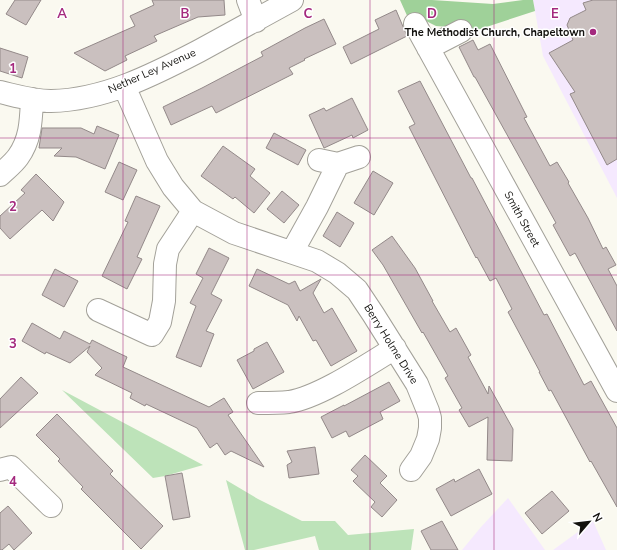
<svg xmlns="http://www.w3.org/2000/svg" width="617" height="550" viewBox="0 0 617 550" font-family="'Nunito Sans',sans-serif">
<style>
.commercial{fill:#f5e9fe}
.green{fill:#bde3b9}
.forest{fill:#9fd199}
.building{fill:#cac0bf;stroke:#938989}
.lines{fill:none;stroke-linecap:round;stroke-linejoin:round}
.street-casing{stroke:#a3a199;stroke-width:24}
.street{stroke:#fff;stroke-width:22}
.grid{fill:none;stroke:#a4297e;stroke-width:1;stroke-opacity:0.55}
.poi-dot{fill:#a4297e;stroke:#fff;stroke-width:1.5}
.labels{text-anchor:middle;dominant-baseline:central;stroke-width:3;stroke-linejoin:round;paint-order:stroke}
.poi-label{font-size:11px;font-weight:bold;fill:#13120f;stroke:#fff;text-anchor:end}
.street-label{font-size:11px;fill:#13120f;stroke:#fff}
.grid-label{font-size:13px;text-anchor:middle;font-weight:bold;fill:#a4297e;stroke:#fff;stroke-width:3;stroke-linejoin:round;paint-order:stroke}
</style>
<rect width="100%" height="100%" fill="#faf9f0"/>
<path class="commercial" d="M533 0H617V198L543 56Z
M508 498 545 550H462L481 527Z
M593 521 606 550H553Z"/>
<path class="green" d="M62 390 203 465 165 476 153 478Z
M226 480 258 499 302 521H335L348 535 414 529 411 550H319L315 536 254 550H245Z"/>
<path class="forest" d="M400 0H432L493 4 523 0H533L535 11 471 32 464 21 449 27 436 26 424 20H409Z"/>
<path class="building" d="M15 0H41L26 25 6 14Z
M152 0H224L225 15 198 17 154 36 157 41 125 56 127 60 105 71 74 53 135 26 130 16 154 5Z
M593 0H617V159L607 165 570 94 575 92 549 53 573 40 567 25 570 18 586 10 583 3Z
M396 10 407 36 351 64 343 47 379 29 375 20Z
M324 19 336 44 304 59 305 60 289 68 293 74 216 113 212 106 171 125 163 107 202 88 263 56 261 52 305 28Z
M473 40 478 50 490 44 527 117 524 118 550 166 557 162 569 182 568 183 588 218 603 249 606 247 616 265 608 269 617 286V331L575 253 570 256 553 225 556 223 475 77H474L459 47Z
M0 48 28 57 22 78 0 71Z
M420 81 471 178H472L544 315 547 314 584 385 591 381 617 428V507L591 461 590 462 551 390 549 391 539 372H540L508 312 512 309 496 278 490 281 477 257 476 258 409 127 415 124 398 91Z
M352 98 368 130 353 138 352 135 324 148 309 115 324 108 326 111Z
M97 126 119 135 105 169 76 157 54 156 62 148H39L42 128H81L94 134Z
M274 133 306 150 298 165 266 148Z
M223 146 255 169 250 176 270 193 254 213 235 197 233 199 201 176Z
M119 162 137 170 123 200 105 192Z
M373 171 393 183 374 215 354 203Z
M36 174 64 202 53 221 42 210 10 239 0 228V216L25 193 21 190Z
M282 191 299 205 284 223 267 209Z
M136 196 160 206 137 257 142 259 127 289 102 276 128 222 125 221Z
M337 212 354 223 340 247 323 236Z
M392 236 415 268 433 301H432L450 332 456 328 471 355 468 357 488 394 489 386 513 429 512 461 487 460 488 417 469 427 459 410 462 408 445 378 448 376 423 332 422 333 383 265 372 250Z
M209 248 229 258 211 294 222 300 206 331 214 334 201 367 176 357 196 306 190 303 203 278 196 274Z
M55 269 78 281 64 307 42 295Z
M257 269 289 284 295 281 300 291 321 279 313 293 324 313 332 308 357 351 331 366 316 340 313 341 299 316 297 321 288 305 249 286Z
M32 323 60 339 64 331 90 344 92 340 110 349 127 357 123 367 209 407 224 398 233 412 228 415 264 467 231 451 225 455 217 443 210 448 197 428 146 404 145 406 130 398 132 393 95 375 102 368 87 352 90 346 70 363 46 352 45 354 22 341Z
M267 342 284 372 253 389 237 360 254 351V349Z
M21 377 38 393 0 428V399Z
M389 382 400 401 380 412 383 419 349 437 346 431 332 438 321 417 344 405V406Z
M57 414 113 471 110 474 163 526 141 549 81 489 83 487 58 461 60 459 36 435Z
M315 447 319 474 289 478 287 465 292 462 287 451Z
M365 455 387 476 380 483 397 500 382 517 371 507 375 502 353 481 358 476 351 470Z
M479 469 492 494 451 516 436 489 454 479 455 482Z
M182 473 190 517 173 520 165 476Z
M552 491 569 511 542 534 525 513Z
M8 506 32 533 14 550 9 544 2 550H0V513Z
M442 521 458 550H431L421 531Z"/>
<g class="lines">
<g class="street-casing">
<path id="street" d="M248 0 256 21
M415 24 617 391
M428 48 461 31
M124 86 157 161 173 187 193 211 234 233 317 261 337 273 357 290 373 314 417 384 428 411 430 418V428L428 439 421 456 411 470
M0 92C17 96 33 101 51 101 104 100 153 75 199 51 230 34 261 17 292 0
M319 160 338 164 359 157
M0 175C6 169 13 164 18 157 31 139 31 120 32 99
M292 252 317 207 338 164
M98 310 152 335 160 322 164 301 165 264 168 249 193 211
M258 403C268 403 279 403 289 402 320 397 367 365 395 348
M0 470 11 467 51 506"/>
</g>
<use href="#street" class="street"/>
</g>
<path class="grid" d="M123 0V550M247 0V550M370 0V550M494 0V550M0 138H617M0 275H617M0 412H617"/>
<circle class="poi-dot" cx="593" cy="32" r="4"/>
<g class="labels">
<g class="poi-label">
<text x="585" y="32">The Methodist Church, Chapeltown</text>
</g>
<g class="street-label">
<text transform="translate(152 71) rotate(-24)">Nether Ley Avenue</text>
<text transform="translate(522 219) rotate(61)">Smith Street</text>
<text transform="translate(391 344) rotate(58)">Berry Holme Drive</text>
</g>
</g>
<g class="grid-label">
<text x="62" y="18">A</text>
<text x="185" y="18">B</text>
<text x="308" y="18">C</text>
<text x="432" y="18">D</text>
<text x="555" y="18">E</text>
<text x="13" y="73">1</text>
<text x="13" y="211">2</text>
<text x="13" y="348">3</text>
<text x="13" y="486">4</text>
</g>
<g transform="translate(589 522) rotate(62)" stroke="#ffffff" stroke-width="3" paint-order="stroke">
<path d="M0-3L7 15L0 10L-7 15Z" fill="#13120f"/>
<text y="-6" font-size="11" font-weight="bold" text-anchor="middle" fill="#13120f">N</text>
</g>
</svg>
